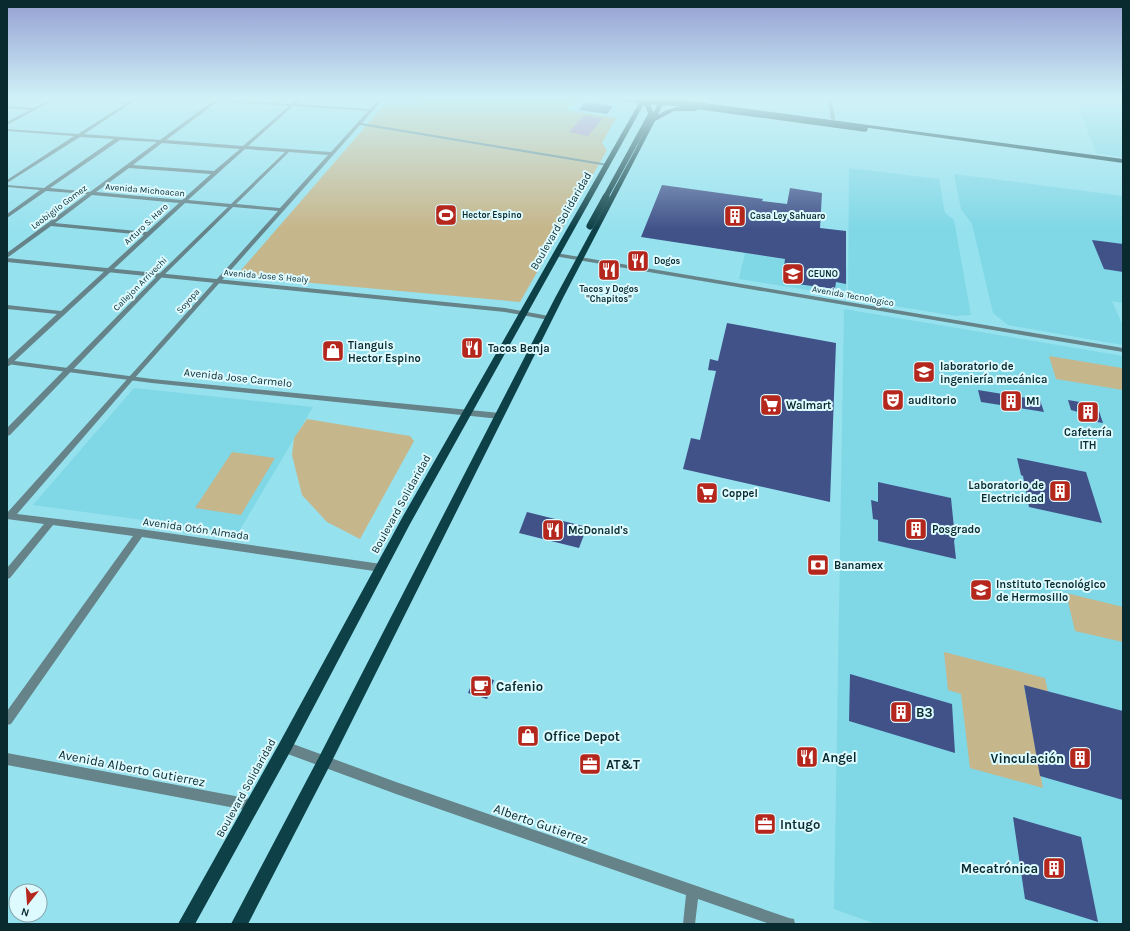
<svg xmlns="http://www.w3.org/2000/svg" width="1130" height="931" viewBox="0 0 1130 931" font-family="Karla,sans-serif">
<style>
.built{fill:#80d7e6}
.green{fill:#c6b68b}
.water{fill:#b883b4}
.building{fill:#415289}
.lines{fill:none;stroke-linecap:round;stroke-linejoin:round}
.minor{fill:#658388;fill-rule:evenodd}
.tertiary{fill:#658388;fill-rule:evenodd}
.primary{fill:#0e4047;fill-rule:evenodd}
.primary-bridge-far1{stroke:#0e4047;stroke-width:5.5}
.primary-bridge{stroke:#0e4047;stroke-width:7}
.labels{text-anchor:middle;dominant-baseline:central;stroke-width:4;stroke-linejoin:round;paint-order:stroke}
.far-street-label{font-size:9px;fill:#092a2f;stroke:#ddfaff}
.far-poi-label{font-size:9px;font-weight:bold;fill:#092a2f;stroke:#ddfaff;text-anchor:start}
.street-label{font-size:11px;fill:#092a2f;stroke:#ddfaff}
.poi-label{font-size:11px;font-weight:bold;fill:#092a2f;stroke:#ddfaff;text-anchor:start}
.near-poi-label{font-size:13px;font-weight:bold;fill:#092a2f;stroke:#ddfaff;text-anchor:start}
.near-street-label{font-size:13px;fill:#092a2f;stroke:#ddfaff}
</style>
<rect width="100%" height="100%" fill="#96e1ee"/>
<path class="built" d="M1075 99H1102L1122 101 1123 104V157L1096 153Z
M849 168 939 179 945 213 954 220 971 315 955 316 848 298Z
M954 174 1123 196V303L1112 301 1123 326V345L1008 325 993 313 972 224 961 209Z
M745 253 847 269 846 296 739 279Z
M844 309 1123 356V924H876L834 909Z
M134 388 313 407 238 533 33 505Z"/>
<path class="green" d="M426 99H576L566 110 616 118 602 143 607 150 520 302 236 276 385 104 417 106Z
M1049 356 1122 368 1123 390 1056 379Z
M307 419 410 436 414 441 360 539 327 522 302 495 292 455 294 438Z
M232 452 275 458 241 515 195 508Z
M1066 593 1123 607V642L1075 631Z
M944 652 1045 678 1048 692 1024 686 1043 788 970 768 961 694 948 690Z"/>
<path class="water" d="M584 115 603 118 588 136 569 132Z"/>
<path class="building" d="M585 102 613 106 607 114 579 110Z
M662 185 763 199 762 201 787 204 790 188 822 193 820 228 846 231V284L836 282 835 289 782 282 785 259 641 237Z
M1092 240 1123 244V272L1104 269Z
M727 323 836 343 830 502 683 469 691 438 700 440 716 371 708 370 710 359 718 361Z
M978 390 1040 400 1044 412 981 402Z
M1068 400 1092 404 1093 410 1099 411 1103 423 1080 419 1078 412 1071 410Z
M1017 458 1086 472 1102 523 1029 507 1023 476 1021 475Z
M878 482 951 498 955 538 954 541 956 559 878 541V520L873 519 871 500 878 502Z
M527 512 587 527 579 548 519 533Z
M850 674 952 704 955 753 849 721Z
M475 675 494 680 487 699 468 693Z
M1024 685 1123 711V800L1040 776Z
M1013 817 1081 837 1098 922 1025 899Z"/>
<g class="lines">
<path class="minor" d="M51 99H55L7 125V122L30 110 7 108V106L34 108Z
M133 99H137L84 134 160 140 213 101 199 100 197 99 291 104 297 99H301L296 104 370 109 379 99H383L362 123 608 164 610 165 608 166 360 125 133 380 17 514 140 529 381 564 384 565 386 568 384 571 381 572 142 537 11 724 7 725V711L133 536 53 525 10 578 7 579V568L44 524 7 519V513L278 211 233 207 162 277 10 435 7 436V428L158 275 228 207 185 203 9 366H7V360L57 314 7 309V305L61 311 144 235 51 226 7 258V253L87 194 46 191 7 218V214L40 190 7 187V185L44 188 114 139 80 137 7 183V180L74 136 7 131V129L78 134ZM218 101 289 106 243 146 166 140ZM293 106 368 111 331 152 248 146ZM120 140 157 142 90 192 50 188ZM162 143 240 149 214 171 133 165ZM245 149 285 152 231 204 188 200ZM289 152 328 155 280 208 236 204ZM129 168 211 174 182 200 96 192ZM92 195 179 203 147 232 55 223Z
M828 99H832L835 120 831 119Z
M285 741 396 782 789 918 794 919 795 924H770L698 899 695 924H683L686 895 396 794 285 753 281 751 279 747 281 743Z
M7 753 251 799 255 801 257 805 255 809 251 811 7 765Z"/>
<path class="tertiary" d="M556 253 1123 348V352L554 256V254Z
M7 258 505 308 549 316 552 318 549 320 505 312 7 262Z
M7 360 152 379 500 413 504 416 500 419 152 383 7 364Z"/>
<path class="primary" d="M618 99 641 100 642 99H646V101L659 103 661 99H675L1123 159V163L665 100 664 103 669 105 662 106 658 115C668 108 686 103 698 109L695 111H674L655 121 563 298 329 767 248 924H231L319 757 555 298 635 150 657 105 644 104 410 524 290 752 195 924H178L280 742 402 518 639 103 620 101Z"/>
<path class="primary-bridge-far1" d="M643 99 865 129
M605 198 651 114 648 105 640 100"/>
<path class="primary-bridge" d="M590 226 606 197"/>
</g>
<linearGradient id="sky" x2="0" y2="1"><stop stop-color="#95a0d3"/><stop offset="0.43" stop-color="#d0f2f7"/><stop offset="1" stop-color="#d0f2f7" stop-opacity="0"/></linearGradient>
<rect width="1130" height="229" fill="url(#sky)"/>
<defs>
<g id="stadium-square" transform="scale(1.15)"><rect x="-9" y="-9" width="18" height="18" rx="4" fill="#b5271d" stroke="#ddfaff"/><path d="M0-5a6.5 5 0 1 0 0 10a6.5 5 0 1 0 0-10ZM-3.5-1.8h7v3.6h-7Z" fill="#fff"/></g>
<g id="building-square" transform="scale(1.15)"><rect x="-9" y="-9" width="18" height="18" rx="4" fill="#b5271d" stroke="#ddfaff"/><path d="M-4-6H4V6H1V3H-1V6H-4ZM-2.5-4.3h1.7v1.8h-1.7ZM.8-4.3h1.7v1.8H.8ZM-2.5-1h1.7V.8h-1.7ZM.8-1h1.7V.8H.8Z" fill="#fff"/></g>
<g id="restaurant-square" transform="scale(1.15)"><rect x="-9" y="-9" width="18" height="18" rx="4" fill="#b5271d" stroke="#ddfaff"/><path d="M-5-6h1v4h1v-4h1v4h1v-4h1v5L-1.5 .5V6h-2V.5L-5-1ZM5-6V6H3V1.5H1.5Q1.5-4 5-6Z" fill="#fff"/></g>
<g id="university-square" transform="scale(1.15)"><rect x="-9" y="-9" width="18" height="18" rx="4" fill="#b5271d" stroke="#ddfaff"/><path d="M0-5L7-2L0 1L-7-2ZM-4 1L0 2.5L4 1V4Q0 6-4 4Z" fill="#fff"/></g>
<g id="shop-square" transform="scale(1.15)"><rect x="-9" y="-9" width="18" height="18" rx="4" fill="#b5271d" stroke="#ddfaff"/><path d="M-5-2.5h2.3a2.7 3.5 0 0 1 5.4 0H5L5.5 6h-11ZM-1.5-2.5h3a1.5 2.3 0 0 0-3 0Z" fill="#fff"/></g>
<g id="school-square" transform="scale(1.15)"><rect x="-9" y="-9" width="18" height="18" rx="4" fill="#b5271d" stroke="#ddfaff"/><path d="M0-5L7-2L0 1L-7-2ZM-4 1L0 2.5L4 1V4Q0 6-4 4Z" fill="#fff"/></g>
<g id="theatre-square" transform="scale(1.15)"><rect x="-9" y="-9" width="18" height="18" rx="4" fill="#b5271d" stroke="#ddfaff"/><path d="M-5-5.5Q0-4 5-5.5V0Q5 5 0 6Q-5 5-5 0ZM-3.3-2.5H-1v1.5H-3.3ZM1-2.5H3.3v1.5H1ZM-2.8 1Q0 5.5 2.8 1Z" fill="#fff"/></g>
<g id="supermarket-square" transform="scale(1.15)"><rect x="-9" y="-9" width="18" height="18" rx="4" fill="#b5271d" stroke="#ddfaff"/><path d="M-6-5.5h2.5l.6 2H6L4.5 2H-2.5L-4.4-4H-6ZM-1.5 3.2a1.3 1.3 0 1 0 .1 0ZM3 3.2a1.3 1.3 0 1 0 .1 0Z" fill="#fff"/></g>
<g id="bank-square" transform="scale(1.15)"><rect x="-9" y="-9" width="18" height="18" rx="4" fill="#b5271d" stroke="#ddfaff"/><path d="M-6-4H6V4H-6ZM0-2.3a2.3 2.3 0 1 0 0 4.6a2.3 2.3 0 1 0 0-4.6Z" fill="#fff"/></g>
<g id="cafe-square" transform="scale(1.15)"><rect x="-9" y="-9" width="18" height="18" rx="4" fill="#b5271d" stroke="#ddfaff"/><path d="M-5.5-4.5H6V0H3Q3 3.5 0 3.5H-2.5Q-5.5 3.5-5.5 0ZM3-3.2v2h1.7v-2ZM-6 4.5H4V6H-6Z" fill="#fff"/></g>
<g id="office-square" transform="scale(1.15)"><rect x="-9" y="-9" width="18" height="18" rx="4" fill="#b5271d" stroke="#ddfaff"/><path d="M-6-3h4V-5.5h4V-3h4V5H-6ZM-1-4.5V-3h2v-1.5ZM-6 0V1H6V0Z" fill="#fff"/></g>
</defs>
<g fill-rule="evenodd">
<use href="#stadium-square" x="446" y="215"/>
<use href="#building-square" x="735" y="216"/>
<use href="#restaurant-square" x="638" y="261"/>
<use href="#restaurant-square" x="609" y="270"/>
<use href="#university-square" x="793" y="274"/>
<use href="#restaurant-square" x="472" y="348"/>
<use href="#shop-square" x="333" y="351"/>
<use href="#school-square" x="924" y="372"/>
<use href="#theatre-square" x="893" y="400"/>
<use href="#building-square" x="1011" y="401"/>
<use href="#supermarket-square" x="771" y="405"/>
<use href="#building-square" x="1088" y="412"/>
<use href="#building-square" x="1060" y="491"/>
<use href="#supermarket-square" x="707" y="493"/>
<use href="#building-square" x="916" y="529"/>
<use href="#restaurant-square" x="553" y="530"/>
<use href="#bank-square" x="818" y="565"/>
<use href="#university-square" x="981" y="590"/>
<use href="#cafe-square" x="481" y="686"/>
<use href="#building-square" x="901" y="712"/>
<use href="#shop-square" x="528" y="736"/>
<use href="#restaurant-square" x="807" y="757"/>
<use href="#building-square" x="1080" y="758"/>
<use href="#office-square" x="590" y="764"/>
<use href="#office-square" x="765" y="824"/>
<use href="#building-square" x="1054" y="868"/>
</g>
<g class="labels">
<g class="far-street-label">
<text transform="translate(145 190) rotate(5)">Avenida Michoacan</text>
<text transform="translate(59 207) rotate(-37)">Leobigilo Gomez</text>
<text transform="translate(146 224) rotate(-43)">Arturo S. Haro</text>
<text transform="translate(266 276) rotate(5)">Avenida Jose S Healy</text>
<text transform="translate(140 284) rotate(-45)">Callejon Arrivechi</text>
<text transform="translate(853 296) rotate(10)">Avenida Tecnologico</text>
<text transform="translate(188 301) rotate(-48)">Soyopa</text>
</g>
<g class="far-poi-label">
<text x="462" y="215">Hector Espino</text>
<text x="750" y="216">Casa Ley Sahuaro</text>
<text x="654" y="261">Dogos</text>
<text x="808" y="274">CEUNO</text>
<text x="609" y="289" text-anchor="middle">Tacos y Dogos<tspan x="609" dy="10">"Chapitos"</tspan></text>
</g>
<g class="street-label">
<text transform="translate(561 221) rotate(-60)">Boulevard Solidaridad</text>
<text transform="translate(238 378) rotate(6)">Avenida Jose Carmelo</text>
<text transform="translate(401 504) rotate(-61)">Boulevard Solidaridad</text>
<text transform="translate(196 529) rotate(8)">Avenida Otón Almada</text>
<text transform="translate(246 788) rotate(-61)">Boulevard Solidaridad</text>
</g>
<g class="poi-label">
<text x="348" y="345">Tianguis<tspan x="348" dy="13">Hector Espino</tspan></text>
<text x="488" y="348">Tacos Benja</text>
<text x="940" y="366">laboratorio de<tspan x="940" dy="13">ingeniería mecánica</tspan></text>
<text x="908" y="400">auditorio</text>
<text x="1026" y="401">M1</text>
<text x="786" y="405">Walmart</text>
<text x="1088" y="432" text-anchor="middle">Cafetería<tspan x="1088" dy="13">ITH</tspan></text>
<text x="1044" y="485" text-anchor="end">Laboratorio de<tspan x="1044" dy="13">Electricidad</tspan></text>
<text x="722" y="493">Coppel</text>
<text x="932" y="529">Posgrado</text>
<text x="568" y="530">McDonald's</text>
<text x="834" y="565">Banamex</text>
<text x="996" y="584">Instituto Tecnológico<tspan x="996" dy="13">de Hermosillo</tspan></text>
</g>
<g class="near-poi-label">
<text x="496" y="686">Cafenio</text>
<text x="916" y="712">B3</text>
<text x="544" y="736">Office Depot</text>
<text x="822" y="757">Angel</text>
<text x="1064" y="758" text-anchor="end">Vinculación</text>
<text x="606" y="764">AT&amp;T</text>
<text x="780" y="824">Intugo</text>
<text x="1038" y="868" text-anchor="end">Mecatrónica</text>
</g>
<g class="near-street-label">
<text transform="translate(132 768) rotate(11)">Avenida Alberto Gutierrez</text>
<text transform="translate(541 824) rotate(19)">Alberto Gutierrez</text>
</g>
</g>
<rect width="1130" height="931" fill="none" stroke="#092a2f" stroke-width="16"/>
<g transform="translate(28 903) rotate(197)"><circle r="19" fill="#ddfaff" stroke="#88a7ac"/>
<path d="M0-3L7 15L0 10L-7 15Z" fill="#b5271d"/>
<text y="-6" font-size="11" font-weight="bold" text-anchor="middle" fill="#092a2f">N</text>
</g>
</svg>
